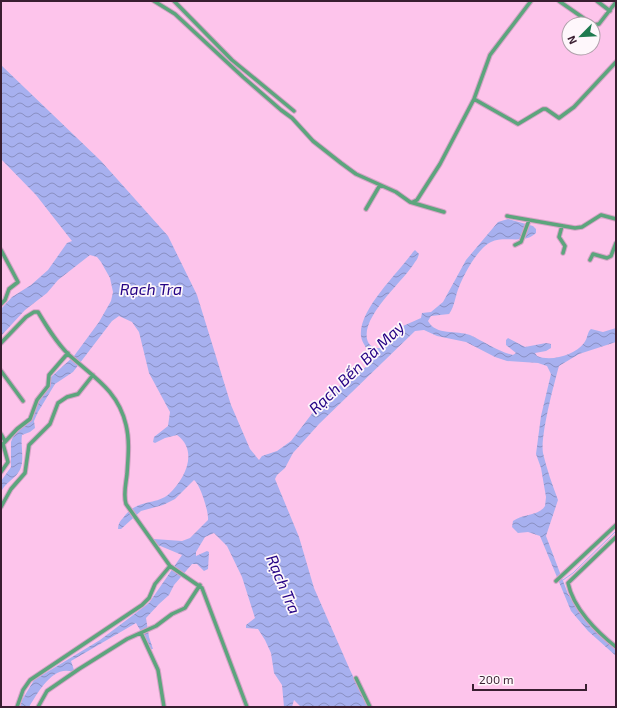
<svg xmlns="http://www.w3.org/2000/svg" width="617" height="708" viewBox="0 0 617 708" font-family="'Exo 2',sans-serif">
<style>
.water{fill:url(#water-waves)}
.lines{fill:none;stroke-linecap:round;stroke-linejoin:round}
.stream{stroke:#a7b0ef;stroke-width:1}
.minor-casing{stroke:#d6a3c6;stroke-width:5.5}
.minor{stroke:#5ca57d;stroke-width:3.5}
.labels{text-anchor:middle;dominant-baseline:central;stroke-width:3.5;stroke-linejoin:round;paint-order:stroke}
.water-label{font-size:16px;font-style:italic;fill:#250385;stroke:#fef7fb}
</style>
<defs>
<pattern id="water-waves" width="16" height="10" patternUnits="userSpaceOnUse"><rect width="16" height="10" fill="#a7b0ef"/><path d="M0 5q4-4 8 0t8 0" fill="none" stroke="#898fc2"/></pattern>
</defs>
<rect width="100%" height="100%" fill="#fdc4eb"/>
<path class="water" d="M1 65 101 161 168 236 197 295 231 405 250 449 259 460 262 456 277 451 291 441 314 411 345 381 366 367 371 358C369 350 362 344 361 336 358 310 399 272 413 252L415 250 419 254C418 257 417 260 415 262 405 280 358 318 368 342 372 349 377 348 384 348L403 326 421 318 422 313 431 312 443 302 466 260 498 222 508 219 533 226 536 229V233C524 245 505 235 491 242 478 248 464 274 459 287 455 296 455 306 449 314L431 316 428 321C436 336 457 330 470 335 485 342 497 351 513 355L516 353 506 345V340L508 338 525 347 546 343 551 344V348L546 351 535 353 537 356C551 362 575 355 584 343 588 338 587 332 591 329L603 332 616 328V342L579 354 559 366C554 384 540 436 543 453 547 470 552 484 558 500L546 536 568 594 584 619 616 649V656L588 631 571 611 540 536 528 532 518 533 512 527 513 521C522 514 539 516 545 506L546 497 541 468 536 454 541 416 551 374 547 366 538 363 507 361 495 357 466 342 437 336 424 330 415 331 319 424 293 453 285 468 277 475 275 479 299 537 314 588 350 670 368 707H301L294 700 292 707H284L282 685 274 673 271 653 265 640 258 629 246 628V625L255 618 242 577 227 546 214 533 205 537 196 552V556L207 551 209 552 208 569 204 571 197 564H192L174 585 169 595 159 604 146 618 149 637 153 649H151L136 623 71 661 74 670 73 672C53 664 37 694 29 707H20L22 700 34 680 100 640 149 603 182 555 158 545 154 542V539L182 541 190 538 208 520C209 512 200 484 194 480L175 499 163 505 141 511 121 529H118C118 524 120 521 123 518 137 498 155 506 169 494 185 479 199 451 177 435L165 438 155 443 153 442 154 437 168 426 170 412 149 373 139 332 132 322 119 316 112 321 73 372 55 384 38 412 34 421 35 428 30 432 22 435C20 446 26 463 18 473 13 480 6 482 1 492V481L11 467V442L14 434 31 420 38 402 44 395 51 377 74 356 99 322 111 301 113 292 110 278 101 262 97 257 90 255 58 280 47 293 25 310 1 336V309L12 297 31 285 48 270 67 243 72 241 36 195 1 159Z"/>
<g class="lines">
<path class="stream" d="M563 580 573 573 616 531"/>
<g class="minor-casing">
<path id="minor" d="M154 1 175 14 243 77 281 110 292 118 313 141 341 163 356 174 396 192 410 202 444 212
M174 1 232 60 294 111
M559 1 592 24
M597 1 610 11
M593 25 599 24 616 2
M474 99 518 124 543 109H546L559 118 574 107 616 62
M413 202 417 200 440 164 474 99 490 55 531 1
M366 209 380 185
M507 216 575 228 582 227 601 215 616 219
M562 226 559 237 565 246 563 253
M515 245 521 242 529 220
M1 250 18 282 9 289 5 300 1 304
M590 260 593 254 607 258 611 256 616 243
M1 343 26 317 34 312H38C47 327 56 342 68 354 93 377 118 390 126 425 130 441 128 458 127 474 126 484 123 494 126 504L170 566 202 588 247 707
M1 371 23 401
M1 434 5 441
M1 472 8 462 3 444 17 429 30 419 37 400 48 386 49 375 68 353
M1 507 11 489 25 473 29 445 50 424 58 403 67 397 78 394 93 375
M616 537 568 583C573 608 597 632 616 647
M556 581 616 525
M141 633 158 670 164 707
M356 678 370 707
M17 707 23 690 30 680 142 605 149 598 155 584 170 566
M38 707 47 691 79 669 127 639 156 626 172 614 185 608 200 585"/>
</g>
<use href="#minor" class="minor"/>
</g>
<g class="labels">
<g class="water-label">
<text x="151" y="288">Rạch Tra</text>
<text transform="translate(356 367) rotate(-44)">Rạch Bến Bà May</text>
<text transform="translate(284 584) rotate(67)">Rạch Tra</text>
</g>
</g>
<rect width="617" height="708" fill="none" stroke="#391e31" stroke-width="4"/>
<g transform="translate(581 36) rotate(246)"><circle r="19" fill="#fef7fb" stroke="#afa0aa"/>
<path d="M0-3L7 15L0 10L-7 15Z" fill="#1e7a4f"/>
<text y="-6" font-size="11" font-weight="bold" text-anchor="middle" fill="#391e31">N</text>
</g>
<path d="M473 684v6h113v-6" fill="none" stroke="#391e31" stroke-width="2"/>
<text x="479" y="684" font-size="12" fill="#391e31" stroke="#fef7fb" stroke-width="3" paint-order="stroke">200 m</text>
</svg>
